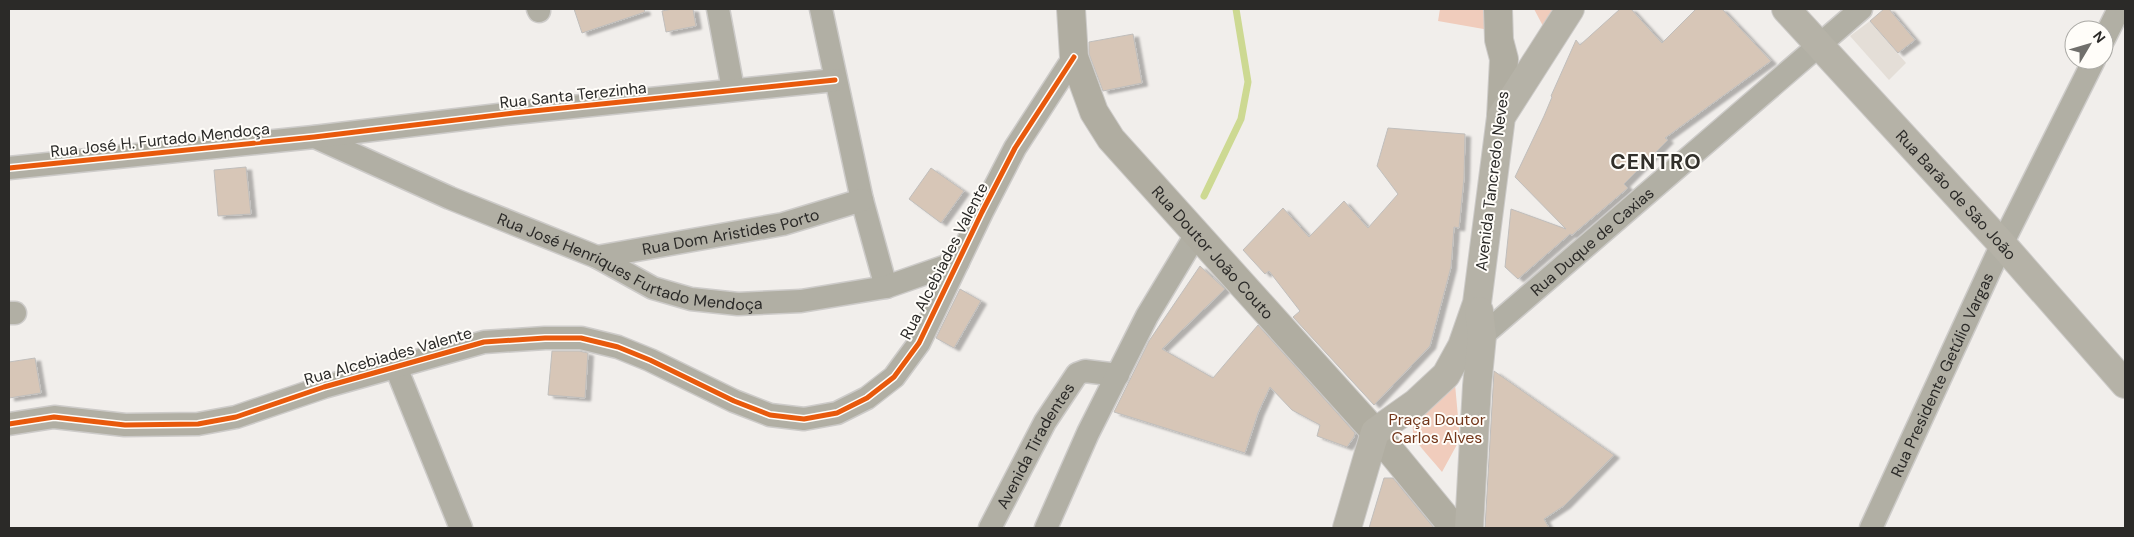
<svg xmlns="http://www.w3.org/2000/svg" width="2134" height="537" viewBox="0 0 2134 537" font-family="'DM Sans',sans-serif">
<style>
.built{fill:#e4ded7}
.green{fill:#f0ccbc}
.lines{fill:none;stroke-linecap:round;stroke-linejoin:round}
.stream{stroke:#cdd992;stroke-width:7}
.building{fill:#d7c6b7;stroke:#c0bebc;filter:url(#shadow)}
.minor-casing{stroke:#cdcbc9;stroke-width:25}
.secondary-casing{stroke:#cdcbc9;stroke-width:30}
.primary-casing{stroke:#cdcbc9;stroke-width:30}
.minor{stroke:#b1afa4;stroke-width:22}
.secondary{stroke:#b0ada1;stroke-width:28}
.primary{stroke:#b5b2a7;stroke-width:28}
.cycleway-casing{stroke:#fffdf9;stroke-width:8}
.cycleway{stroke:#e8590c;stroke-width:5}
.labels{text-anchor:middle;dominant-baseline:central;stroke-width:4;stroke-linejoin:round;paint-order:stroke}
.street-label{font-size:16px;fill:#2b2a28;stroke:#fffdf9}
.park-label{font-size:16px;fill:#73371b;stroke:#fffdf9}
.district-label{font-size:21px;font-weight:bold;letter-spacing:1px;fill:#312f2a;stroke:#fffdf9}
</style>
<defs>
<filter id="shadow"><feDropShadow dx="5.5" dy="3" stdDeviation="1" flood-color="#0004"/></filter>
</defs>
<rect width="100%" height="100%" fill="#f1eeeb"/>
<path class="built" d="M1870 21 1906 63 1889 80 1850 36Z"/>
<path class="green" d="M1440 9H1494L1495 31 1438 21Z
M1534 9H1559L1556 14 1543 26Z
M1455 384 1460 439 1442 472C1434 462 1424 452 1417 442 1400 415 1438 397 1455 384Z"/>
<g class="lines">
<path class="stream" d="M1204 196 1241 119 1248 82 1236 9"/>
</g>
<path class="building" d="M574 9H644L645 12 582 33Z
M672 9H693L696 26 666 32 662 11Z
M1620 9H1631L1662 43 1696 9H1722L1771 61 1665 138 1668 140 1624 184 1628 188 1572 235 1570 234 1518 279 1505 267 1511 209 1566 229 1515 177 1544 116 1552 97 1551 96 1576 40 1580 45Z
M1884 9H1889L1915 40 1898 53 1870 21Z
M1133 34 1142 83 1103 91 1089 54V42Z
M1388 128 1465 134 1464 178 1459 228 1454 227 1451 267 1430 346 1374 405 1293 317 1300 311 1269 271 1265 274 1243 250 1283 208 1309 237 1344 201 1368 228 1398 194 1377 166Z
M246 167 251 214 218 216 214 170Z
M931 168 964 191 941 223 909 199Z
M1200 266 1225 289 1162 349 1213 378 1258 325 1355 433 1354 437 1347 447 1317 436 1320 425 1292 410 1270 387 1258 413 1245 453 1114 412 1149 341Z
M960 289 981 301 954 348 936 338Z
M552 351H579L588 353 585 398 548 395Z
M35 358 41 393 9 398V362Z
M1494 371 1614 455 1565 505 1544 519 1549 528H1485Z
M1384 478H1393L1434 528H1369Z"/>
<g class="lines">
<g class="minor-casing">
<g id="minor">
<path d="M538 9 539 11"/>
<path d="M718 9 733 89"/>
<path d="M821 9 862 200 886 287"/>
<path d="M2104 39 2119 9"/>
<path id="s1" d="M315 137 450 198 597 257 653 288 691 299 738 304 801 301 886 287 958 262"/>
<path d="M9 168 314 137 514 113 835 80"/>
<path id="s2" d="M597 257 783 224 862 200"/>
<path d="M9 313H15"/>
<path id="s3" d="M1482 336 1861 9"/>
<path d="M395 365 461 528"/>
<path d="M9 424 54 417 125 425 198 424 236 417 324 387 484 342 545 338H581L618 347 650 360 734 401 770 415 804 419 837 413 867 398 894 377 919 343 982 212 1015 148 1074 57"/>
<path id="s4" d="M990 528 1045 422 1077 374 1085 371 1118 375"/>
<path d="M1046 528 1088 433 1147 316 1197 233"/>
<path id="s5" d="M1871 528 2002 244 2094 60"/>
</g>
</g>
<g class="secondary-casing">
<g id="secondary">
<path id="s6" d="M1071 9 1074 57 1094 112 1111 139 1375 432 1454 528"/>
<path d="M1498 9 1499 40 1504 59 1501 117"/>
</g>
</g>
<g class="primary-casing">
<g id="primary">
<path id="s7" d="M1786 9 2002 244 2125 384"/>
<path d="M1347 528 1375 432 1416 403 1446 375 1462 346 1477 303 1501 117 1570 9"/>
<path d="M1469 528 1477 386 1482 336 1479 311"/>
</g>
</g>
<use href="#minor" class="minor"/>
<use href="#secondary" class="secondary"/>
<use href="#primary" class="primary"/>
<g class="cycleway-casing">
<path id="cycleway" d="M9 168 314 137 514 113 835 80
M9 424 54 417 125 425 198 424 236 417 324 387 484 342 545 338H581L618 347 650 360 734 401 770 415 804 419 837 413 867 398 894 377 919 343 982 212 1015 148 1074 57"/>
</g>
<use href="#cycleway" class="cycleway"/>
</g>
<g class="labels">
<g class="street-label">
<text transform="translate(573 95) rotate(-6)">Rua Santa Terezinha</text>
<text transform="translate(160 140) rotate(-6)">Rua José H. Furtado Mendoça</text>
<text transform="translate(1492 181) rotate(-83)">Avenida Tancredo Neves</text>
<text stroke="none"><textPath href="#s7" startOffset="252">Rua Barão de São João</textPath></text>
<text stroke="none"><textPath href="#s2" startOffset="136">Rua Dom Aristides Porto</textPath></text>
<text stroke="none"><textPath href="#s3" startOffset="145">Rua Duque de Caxias</textPath></text>
<text stroke="none"><textPath href="#s6" startOffset="291">Rua Doutor João Couto</textPath></text>
<text stroke="none"><textPath href="#s1" startOffset="341">Rua José Henriques Furtado Mendoça</textPath></text>
<text transform="translate(944 261) rotate(-63)">Rua Alcebiades Valente</text>
<text transform="translate(388 356) rotate(-16)">Rua Alcebiades Valente</text>
<text stroke="none"><textPath href="#s5" startOffset="169">Rua Presidente Getúlio Vargas</textPath></text>
<text stroke="none"><textPath href="#s4" startOffset="94">Avenida Tiradentes</textPath></text>
</g>
<g class="park-label">
<text x="1437" y="419">Praça Doutor<tspan x="1437" dy="18">Carlos Alves</tspan></text>
</g>
<g class="district-label">
<text x="1656" y="162">CENTRO</text>
</g>
</g>
<rect width="2134" height="537" fill="none" stroke="#2b2a28" stroke-width="20"/>
<g transform="translate(2089 45) rotate(52)"><circle r="24" fill="#fffdf9" stroke="#aaa9a5"/>
<path d="M0-4L9 19L0 12L-9 19Z" fill="#706f6c"/>
<text y="-8" font-size="14" font-weight="bold" text-anchor="middle" fill="#2b2a28">N</text>
</g>
</svg>
